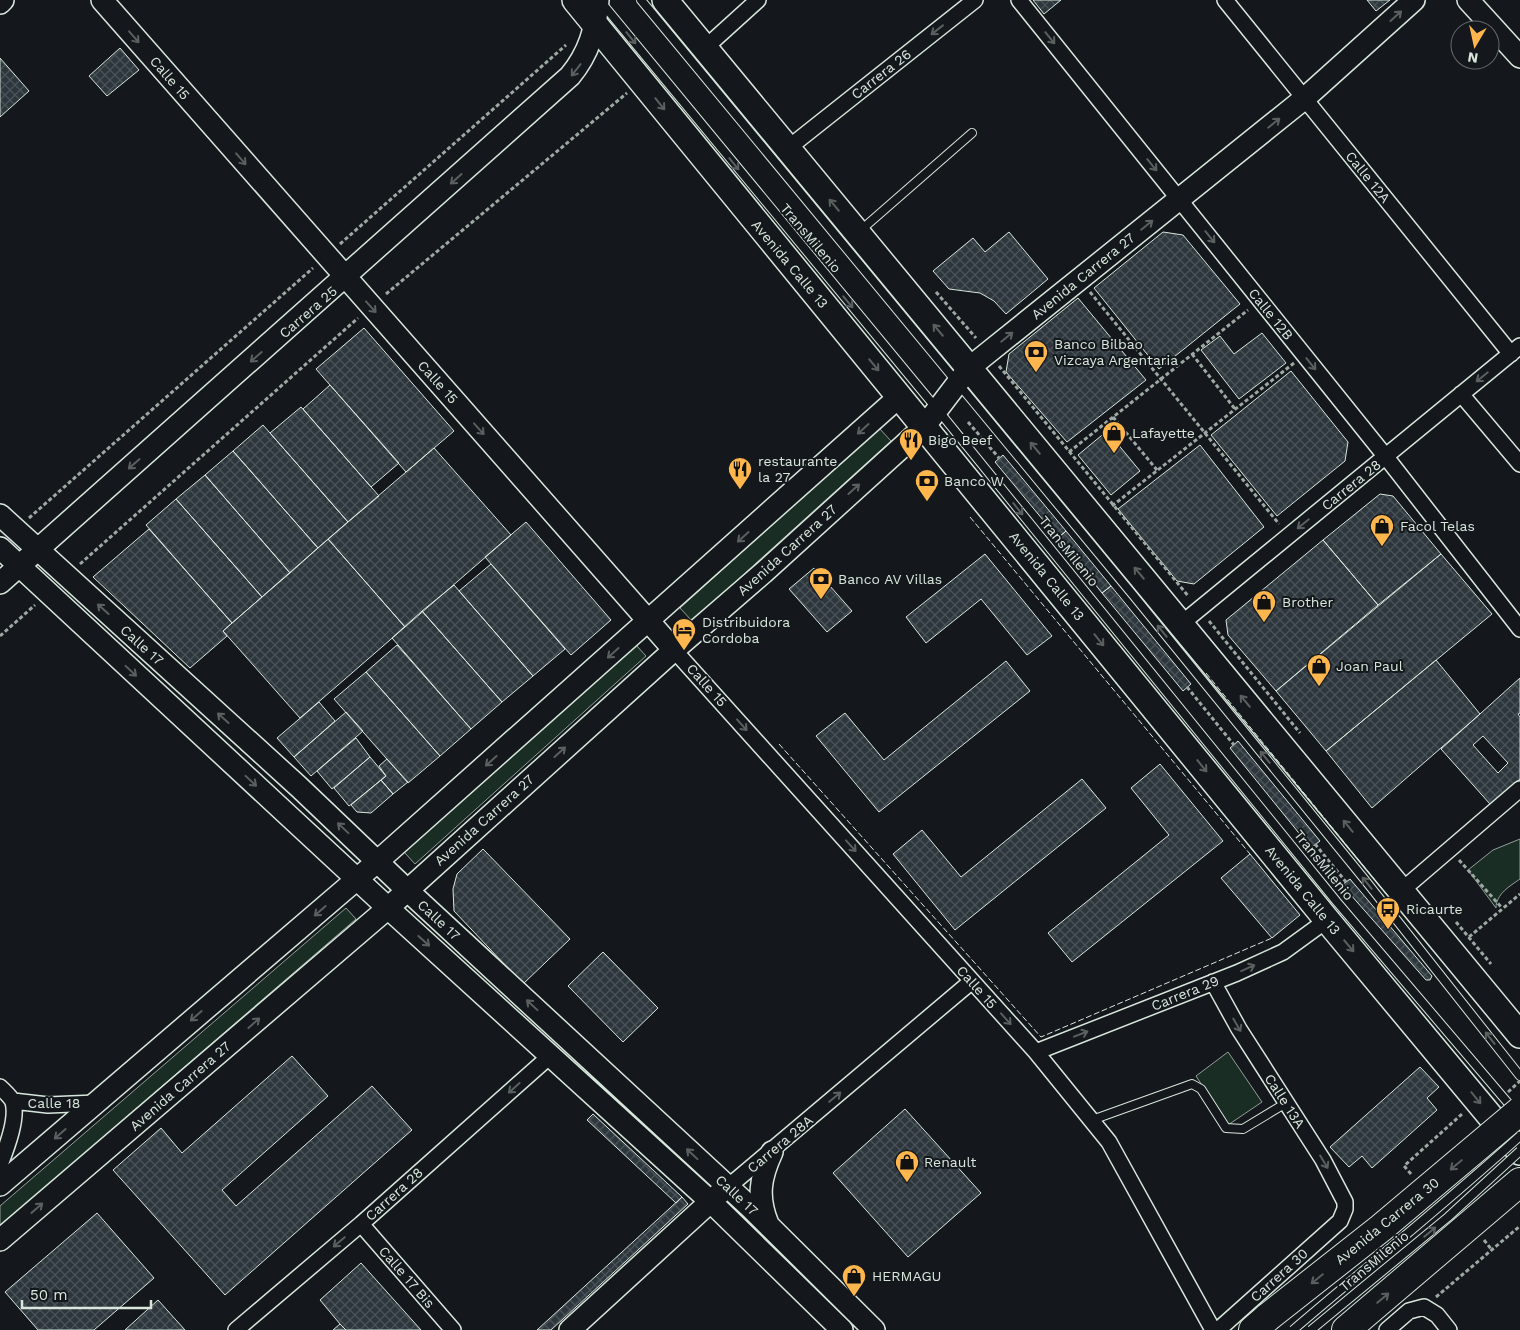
<svg xmlns="http://www.w3.org/2000/svg" width="1520" height="1330" viewBox="0 0 1520 1330" font-family="'Work Sans',sans-serif">
<style>
.green{fill:#1a2d24;stroke:#939e99}
.building{fill:url(#building-cross-hatch);stroke:#d8e6dc;fill-rule:evenodd}
.lines{fill:none;stroke-linecap:round;stroke-linejoin:round}
.lane-casing{stroke:#d8e6dc;stroke-width:10}
.street-casing{stroke:#d8e6dc;stroke-width:18}
.secondary-casing{stroke:#d8e6dc;stroke-width:24}
.primary-casing{stroke:#d8e6dc;stroke-width:28}
.highway-casing{stroke:#d8e6dc;stroke-width:30}
.path{stroke:#9da8a2;stroke-width:3;stroke-dasharray:4 2.5;stroke-linecap:butt}
.lane{stroke:#14181c;stroke-width:8}
.street{stroke:#14181c;stroke-width:15}
.secondary{stroke:#14181c;stroke-width:21}
.primary{stroke:#14181c;stroke-width:25}
.highway{stroke:#14181c;stroke-width:28}
.lane-bridge-casing{stroke:#d8e6dc;stroke-width:10;stroke-linecap:butt}
.highway-bridge-casing{stroke:#d8e6dc;stroke-width:30;stroke-linecap:butt}
.path-bridge{stroke:#9da8a2;stroke-width:3;stroke-dasharray:4 2.5;stroke-linecap:butt}
.lane-bridge{stroke:#14181c;stroke-width:8}
.highway-bridge{stroke:#14181c;stroke-width:28}
.fence{stroke:#d8e6dc;stroke-width:1;stroke-dasharray:6 2.5;stroke-linecap:butt}
.oneway{stroke:#59605f}
.labels{text-anchor:middle;dominant-baseline:central;stroke-width:4;stroke-linejoin:round;paint-order:stroke}
.street-label{font-size:14px;fill:#d8e6dc;stroke:#14181c}
.poi-label{font-size:14px;fill:#d8e6dc;stroke:#14181c;text-anchor:start}
</style>
<defs>
<pattern id="building-cross-hatch" width="8" height="8" patternUnits="userSpaceOnUse" patternTransform="scale(1.25)"><rect width="8" height="8" fill="#2c363c"/><path d="M0 0l8 8M0 8l8-8" fill="none" stroke="#4a5358"/></pattern>
</defs>
<rect width="100%" height="100%" fill="#14181c"/>
<path class="green" d="M879 428 891 441 692 621 680 608Z
M636 645 646 656 415 864 404 852Z
M1520 839V879C1510 886 1496 894 1496 908L1468 870 1493 850Z
M346 908 356 919 0 1226V1206Z
M1228 1052 1262 1102 1228 1125 1196 1076Z"/>
<path class="building" d="M1033 0H1061L1044 14Z
M1367 0H1390L1376 11Z
M120 48 139 70 107 96 89 76Z
M0 58 29 91 0 117Z
M1009 232 1048 279 1006 314 994 301 980 293 949 289 933 271 973 238 985 252Z
M1163 232 1183 235 1240 304 1159 369 1094 288Z
M1078 298 1146 380 1067 442 1006 372 1009 354Z
M364 328 454 431 406 472 316 369Z
M1262 333 1286 363 1239 399 1201 350 1220 336 1234 354Z
M1291 371 1348 442 1345 461 1277 516 1211 435Z
M330 385 399 463 371 487 303 409Z
M301 407 379 496 348 522 270 433Z
M263 425 348 522 318 548 233 451Z
M1107 431 1140 471 1111 495 1078 455Z
M1200 445 1264 527 1194 584 1177 581 1118 509Z
M434 448 511 535 405 627 328 539Z
M233 451 318 548 290 573 205 475Z
M1003 455 1066 531 1058 538 995 462Z
M205 475 290 573 262 597 176 499Z
M1380 494 1393 496 1441 554 1378 605 1323 540Z
M176 499 262 597 232 623 146 525Z
M526 522 611 620 571 655 485 557Z
M149 529 232 623 223 631 227 636 190 668 93 577Z
M1066 531 1111 586 1102 593 1058 538Z
M328 539 405 627 300 718 223 631Z
M1323 540 1378 605 1276 691 1228 635 1226 620Z
M985 554 1052 636 1027 655 981 599 926 643 906 617Z
M1441 554 1492 614 1326 751 1276 691Z
M491 564 565 649 533 676 459 591Z
M814 568 852 611 827 632 789 589Z
M454 585 533 676 502 702 422 611Z
M1111 586 1191 684 1183 691 1102 593Z
M422 611 502 702 471 729 392 638Z
M397 645 471 729 440 756 366 672Z
M1436 660 1480 714 1372 808 1326 751Z
M1006 661 1030 691 879 812 816 736 845 713 884 760Z
M366 672 440 756 408 783 334 699Z
M1520 678V713L1518 714 1520 717V779L1490 804 1441 749ZM1483 736 1508 763 1498 773 1473 745Z
M319 702 335 721 294 757 277 738Z
M346 712 363 731 311 776 294 757Z
M356 738 370 757 332 789 317 771Z
M1238 741 1320 841 1311 848 1230 748Z
M370 757 386 776 349 806 334 788Z
M387 759 408 782 393 794 381 780 386 776 379 766Z
M1160 764 1223 841 1072 962 1048 933 1169 835 1131 788Z
M1082 779 1106 808 955 930 893 854 922 830 961 877Z
M381 780 393 794 371 813 357 812 351 805Z
M483 849 570 939 523 984 454 911 453 889 457 874Z
M1250 854 1300 915 1272 938 1221 878Z
M1350 879 1432 976 1430 980H1426L1342 885Z
M603 952 658 1008 623 1042 568 986Z
M292 1056 328 1096 222 1190 236 1206 372 1086 412 1130 225 1295 113 1170 161 1128 182 1153Z
M1420 1067 1439 1087 1427 1098 1437 1110 1372 1168 1362 1156 1349 1167 1330 1147Z
M905 1109 981 1193 908 1257 833 1173Z
M593 1114 682 1197 676 1203 587 1120Z
M682 1197 688 1204 551 1330H537Z
M97 1213 154 1278 94 1330H38L5 1292Z
M361 1263 421 1330H346L340 1324 320 1300Z
M158 1300 185 1330H125Z
M340 1324 346 1330H333Z"/>
<g class="lines">
<g class="lane-casing">
<path id="lane" d="M641 0 1133 595 1365 880 1520 1076
M601 2 937 409 1337 902 1514 1110
M861 230 972 133
M1092 1120 1192 1084 1201 1089 1226 1128 1243 1129 1286 1103"/>
</g>
<g class="street-casing">
<path id="street" d="M1019 0 1386 457 1520 629
M1225 0 1511 354
M705 48 758 0
M787 149 975 0
M1461 394 1520 464
M1181 624 1520 346
M674 650 1036 1052 1109 1142 1213 1330
M1401 891 1520 789
M1213 982 1239 1029 1323 1160 1345 1202V1209L1340 1221 1218 1330
M1036 1052 1237 973 1283 952 1327 920
M0 1087C4 1091 11 1097 13 1102 18 1119 6 1149 0 1165
M13 1101 48 1105 96 1103
M728 1187 972 981
M361 1224 453 1330
M236 1330 361 1224 550 1056
M1387 1330 1409 1311 1424 1307 1437 1315 1449 1330"/>
</g>
<g class="secondary-casing">
<path id="secondary" d="M102 0 674 650
M1468 0 1520 57
M0 3 3 0
M0 515 299 787 407 890 750 1207 874 1330
M0 548 388 908 710 1201 842 1330
M0 583 570 76C589 53 596 29 598 0
M0 1185 378 861 900 396
M768 1224C757 1197 760 1178 772 1152
M0 1240 388 908 674 650 763 573 924 427 969 368 1305 98 1414 0
M570 1330 721 1192"/>
</g>
<g class="primary-casing">
<path id="primary" d="M575 0 1327 920 1520 1152
M665 0 1520 1035"/>
</g>
<g class="highway-casing">
<path id="highway" d="M1253 1330 1268 1317
M1346 1330 1520 1182"/>
</g>
<path class="path" d="M340 244 566 45
M936 292 976 338
M1090 292 1279 524
M386 294 627 93
M1192 354 1235 409
M999 366 1189 597
M1113 417 1157 470
M968 422 999 458
M1069 452 1248 310
M1112 506 1294 363
M29 518 313 268
M80 564 358 318
M1209 621 1300 733
M0 636 35 605
M1187 687 1234 745
M1315 844 1346 882
M1459 860 1502 908
M1456 922 1491 964
M1469 937 1520 894
M1411 1174 1404 1166 1462 1114
M1484 1240 1492 1250
M1436 1297 1520 1226"/>
<use href="#lane" class="lane"/>
<use href="#street" class="street"/>
<use href="#secondary" class="secondary"/>
<use href="#primary" class="primary"/>
<use href="#highway" class="highway"/>
<g class="lane-bridge-casing">
<path id="lane-bridge" d="M1293 1330C1369 1265 1446 1203 1520 1136
M1311 1330 1448 1217 1520 1151"/>
</g>
<g class="highway-bridge-casing">
<path id="highway-bridge" d="M1268 1317 1381 1228 1520 1111"/>
</g>
<path class="path-bridge" d="M1508 1092 1520 1081"/>
<use href="#lane-bridge" class="lane-bridge"/>
<use href="#highway-bridge" class="highway-bridge"/>
<path class="fence" d="M970 517 1250 854
M1206 673 1397 907
M779 744 1041 1037 1272 938"/>
</g>
<defs><path id="oneway-shaft" d="M-6 0H5M1.5-3L5.5 0L1.5 3" fill="none" stroke-width="1.6" stroke-linecap="round" stroke-linejoin="round" transform="scale(1.25)"/></defs>
<g class="oneway">
<use href="#oneway-shaft" transform="translate(1396 16) rotate(-42)"/>
<use href="#oneway-shaft" transform="translate(937 30) rotate(142)"/>
<use href="#oneway-shaft" transform="translate(134 37) rotate(49)"/>
<use href="#oneway-shaft" transform="translate(631 38) rotate(51)"/>
<use href="#oneway-shaft" transform="translate(1050 38) rotate(51)"/>
<use href="#oneway-shaft" transform="translate(576 70) rotate(128)"/>
<use href="#oneway-shaft" transform="translate(660 104) rotate(51)"/>
<use href="#oneway-shaft" transform="translate(1274 123) rotate(-39)"/>
<use href="#oneway-shaft" transform="translate(241 159) rotate(49)"/>
<use href="#oneway-shaft" transform="translate(734 164) rotate(51)"/>
<use href="#oneway-shaft" transform="translate(1152 165) rotate(51)"/>
<use href="#oneway-shaft" transform="translate(456 179) rotate(138)"/>
<use href="#oneway-shaft" transform="translate(834 205) rotate(-130)"/>
<use href="#oneway-shaft" transform="translate(1147 225) rotate(-39)"/>
<use href="#oneway-shaft" transform="translate(1210 237) rotate(51)"/>
<use href="#oneway-shaft" transform="translate(848 302) rotate(50)"/>
<use href="#oneway-shaft" transform="translate(371 307) rotate(48)"/>
<use href="#oneway-shaft" transform="translate(938 330) rotate(-130)"/>
<use href="#oneway-shaft" transform="translate(1007 337) rotate(-39)"/>
<use href="#oneway-shaft" transform="translate(256 357) rotate(139)"/>
<use href="#oneway-shaft" transform="translate(1311 364) rotate(51)"/>
<use href="#oneway-shaft" transform="translate(874 365) rotate(50)"/>
<use href="#oneway-shaft" transform="translate(1482 377) rotate(141)"/>
<use href="#oneway-shaft" transform="translate(479 429) rotate(48)"/>
<use href="#oneway-shaft" transform="translate(863 429) rotate(138)"/>
<use href="#oneway-shaft" transform="translate(1035 448) rotate(-130)"/>
<use href="#oneway-shaft" transform="translate(134 464) rotate(139)"/>
<use href="#oneway-shaft" transform="translate(854 489) rotate(-42)"/>
<use href="#oneway-shaft" transform="translate(1018 509) rotate(51)"/>
<use href="#oneway-shaft" transform="translate(1303 524) rotate(141)"/>
<use href="#oneway-shaft" transform="translate(743 537) rotate(138)"/>
<use href="#oneway-shaft" transform="translate(1139 573) rotate(-130)"/>
<use href="#oneway-shaft" transform="translate(103 609) rotate(-138)"/>
<use href="#oneway-shaft" transform="translate(1162 631) rotate(-129)"/>
<use href="#oneway-shaft" transform="translate(1099 640) rotate(51)"/>
<use href="#oneway-shaft" transform="translate(613 653) rotate(138)"/>
<use href="#oneway-shaft" transform="translate(131 671) rotate(43)"/>
<use href="#oneway-shaft" transform="translate(1245 701) rotate(-130)"/>
<use href="#oneway-shaft" transform="translate(223 718) rotate(-138)"/>
<use href="#oneway-shaft" transform="translate(742 725) rotate(48)"/>
<use href="#oneway-shaft" transform="translate(560 752) rotate(-42)"/>
<use href="#oneway-shaft" transform="translate(1265 757) rotate(-129)"/>
<use href="#oneway-shaft" transform="translate(491 761) rotate(138)"/>
<use href="#oneway-shaft" transform="translate(1202 766) rotate(51)"/>
<use href="#oneway-shaft" transform="translate(251 781) rotate(43)"/>
<use href="#oneway-shaft" transform="translate(1348 826) rotate(-129)"/>
<use href="#oneway-shaft" transform="translate(343 828) rotate(-137)"/>
<use href="#oneway-shaft" transform="translate(851 846) rotate(48)"/>
<use href="#oneway-shaft" transform="translate(1367 883) rotate(-129)"/>
<use href="#oneway-shaft" transform="translate(320 911) rotate(139)"/>
<use href="#oneway-shaft" transform="translate(424 941) rotate(42)"/>
<use href="#oneway-shaft" transform="translate(1349 946) rotate(50)"/>
<use href="#oneway-shaft" transform="translate(1248 968) rotate(-24)"/>
<use href="#oneway-shaft" transform="translate(532 1005) rotate(-137)"/>
<use href="#oneway-shaft" transform="translate(196 1016) rotate(139)"/>
<use href="#oneway-shaft" transform="translate(1006 1019) rotate(48)"/>
<use href="#oneway-shaft" transform="translate(254 1023) rotate(-41)"/>
<use href="#oneway-shaft" transform="translate(1237 1025) rotate(60)"/>
<use href="#oneway-shaft" transform="translate(1081 1034) rotate(-21)"/>
<use href="#oneway-shaft" transform="translate(1490 1038) rotate(-128)"/>
<use href="#oneway-shaft" transform="translate(514 1088) rotate(138)"/>
<use href="#oneway-shaft" transform="translate(835 1097) rotate(-40)"/>
<use href="#oneway-shaft" transform="translate(1476 1098) rotate(51)"/>
<use href="#oneway-shaft" transform="translate(60 1134) rotate(139)"/>
<use href="#oneway-shaft" transform="translate(692 1154) rotate(-137)"/>
<use href="#oneway-shaft" transform="translate(1324 1162) rotate(59)"/>
<use href="#oneway-shaft" transform="translate(1456 1165) rotate(140)"/>
<use href="#oneway-shaft" transform="translate(37 1208) rotate(-41)"/>
<use href="#oneway-shaft" transform="translate(1430 1232) rotate(-40)"/>
<use href="#oneway-shaft" transform="translate(339 1242) rotate(140)"/>
<use href="#oneway-shaft" transform="translate(1317 1279) rotate(141)"/>
<use href="#oneway-shaft" transform="translate(1383 1298) rotate(-40)"/>
</g>
<defs>
<g id="bank-pin" transform="scale(1.25)"><path d="M0 17L-7.5 6A9.5 9.5 0 1 1 7.5 6Z" fill="#ffb74d" stroke="#14181c"/><path d="M-6-4H6V4H-6ZM0-2.3a2.3 2.3 0 1 0 0 4.6a2.3 2.3 0 1 0 0-4.6Z" fill="#111"/></g>
<g id="shop-pin" transform="scale(1.25)"><path d="M0 17L-7.5 6A9.5 9.5 0 1 1 7.5 6Z" fill="#ffb74d" stroke="#14181c"/><path d="M-5-2.5h2.3a2.7 3.5 0 0 1 5.4 0H5L5.5 6h-11ZM-1.5-2.5h3a1.5 2.3 0 0 0-3 0Z" fill="#111"/></g>
<g id="restaurant-pin" transform="scale(1.25)"><path d="M0 17L-7.5 6A9.5 9.5 0 1 1 7.5 6Z" fill="#ffb74d" stroke="#14181c"/><path d="M-5-6h1v4h1v-4h1v4h1v-4h1v5L-1.5 .5V6h-2V.5L-5-1ZM5-6V6H3V1.5H1.5Q1.5-4 5-6Z" fill="#111"/></g>
<g id="hotel-pin" transform="scale(1.25)"><path d="M0 17L-7.5 6A9.5 9.5 0 1 1 7.5 6Z" fill="#ffb74d" stroke="#14181c"/><path d="M-6-4.5h1.5V1H6V5H4.5V3h-9V5H-6ZM-4 0a1.8 1.8 0 1 1 3.6 0ZM.5 0V-2.5h3Q6-2.5 6 0Z" fill="#111"/></g>
<g id="bus-pin" transform="scale(1.25)"><path d="M0 17L-7.5 6A9.5 9.5 0 1 1 7.5 6Z" fill="#ffb74d" stroke="#14181c"/><path d="M-5-6H5V4H4V6H2V4H-2V6H-4V4H-5ZM-3.5-4V0h7V-4ZM-3.5 1.2v1.5H-2V1.2ZM2 1.2v1.5H3.5V1.2Z" fill="#111"/></g>
</defs>
<g fill-rule="evenodd">
<use href="#bank-pin" x="1036" y="352"/>
<use href="#shop-pin" x="1114" y="433"/>
<use href="#restaurant-pin" x="911" y="440"/>
<use href="#restaurant-pin" x="740" y="469"/>
<use href="#bank-pin" x="927" y="481"/>
<use href="#shop-pin" x="1382" y="526"/>
<use href="#bank-pin" x="821" y="579"/>
<use href="#shop-pin" x="1264" y="602"/>
<use href="#hotel-pin" x="684" y="630"/>
<use href="#shop-pin" x="1319" y="666"/>
<use href="#bus-pin" x="1388" y="909"/>
<use href="#shop-pin" x="907" y="1162"/>
<use href="#shop-pin" x="854" y="1276"/>
</g>
<g class="labels">
<g class="street-label">
<text transform="translate(881 74) rotate(-38)">Carrera 26</text>
<text transform="translate(170 78) rotate(49)">Calle 15</text>
<text transform="translate(1368 177) rotate(51)">Calle 12A</text>
<text transform="translate(811 238) rotate(50)">TransMilenio</text>
<text transform="translate(790 264) rotate(50)">Avenida Calle 13</text>
<text transform="translate(1083 276) rotate(-39)">Avenida Carrera 27</text>
<text transform="translate(308 312) rotate(-41)">Carrera 25</text>
<text transform="translate(1271 314) rotate(51)">Calle 12B</text>
<text transform="translate(438 382) rotate(48)">Calle 15</text>
<text transform="translate(1351 485) rotate(-39)">Carrera 28</text>
<text transform="translate(787 550) rotate(-42)">Avenida Carrera 27</text>
<text transform="translate(1069 551) rotate(51)">TransMilenio</text>
<text transform="translate(1047 576) rotate(51)">Avenida Calle 13</text>
<text transform="translate(142 645) rotate(42)">Calle 17</text>
<text transform="translate(707 685) rotate(48)">Calle 15</text>
<text transform="translate(484 820) rotate(-42)">Avenida Carrera 27</text>
<text transform="translate(1324 865) rotate(51)">TransMilenio</text>
<text transform="translate(1303 890) rotate(51)">Avenida Calle 13</text>
<text transform="translate(439 920) rotate(43)">Calle 17</text>
<text transform="translate(977 987) rotate(48)">Calle 15</text>
<text transform="translate(1185 993) rotate(-22)">Carrera 29</text>
<text transform="translate(180 1086) rotate(-41)">Avenida Carrera 27</text>
<text transform="translate(1285 1101) rotate(57)">Calle 13A</text>
<text x="54" y="1103">Calle 18</text>
<text transform="translate(780 1144) rotate(-40)">Carrera 28A</text>
<text transform="translate(394 1194) rotate(-42)">Carrera 28</text>
<text transform="translate(737 1195) rotate(43)">Calle 17</text>
<text transform="translate(1387 1221) rotate(-39)">Avenida Carrera 30</text>
<text transform="translate(1374 1261) rotate(-40)">TransMilenio</text>
<text transform="translate(1279 1275) rotate(-42)">Carrera 30</text>
<text transform="translate(407 1277) rotate(49)">Calle 17 Bis</text>
</g>
<g class="poi-label">
<text x="1054" y="344">Banco Bilbao<tspan x="1054" dy="16">Vizcaya Argentaria</tspan></text>
<text x="1132" y="433">Lafayette</text>
<text x="928" y="440">Bigo Beef</text>
<text x="758" y="461">restaurante<tspan x="758" dy="16">la 27</tspan></text>
<text x="944" y="481">Banco W</text>
<text x="1400" y="526">Facol Telas</text>
<text x="838" y="579">Banco AV Villas</text>
<text x="1282" y="602">Brother</text>
<text x="702" y="622">Distribuidora<tspan x="702" dy="16">Cordoba</tspan></text>
<text x="1336" y="666">Joan Paul</text>
<text x="1406" y="909">Ricaurte</text>
<text x="924" y="1162">Renault</text>
<text x="872" y="1276">HERMAGU</text>
</g>
</g>
<g transform="translate(1475 45) rotate(189)"><circle r="24" fill="#14181c" stroke="#626a69"/>
<path d="M0-4L9 19L0 12L-9 19Z" fill="#ffb74d"/>
<text y="-8" font-size="14" font-weight="bold" text-anchor="middle" fill="#d8e6dc">N</text>
</g>
<path d="M22 1300v8h129v-8" fill="none" stroke="#d8e6dc" stroke-width="2.5"/>
<text x="30" y="1300" font-size="15" fill="#d8e6dc" stroke="#14181c" stroke-width="4" paint-order="stroke">50 m</text>
</svg>
